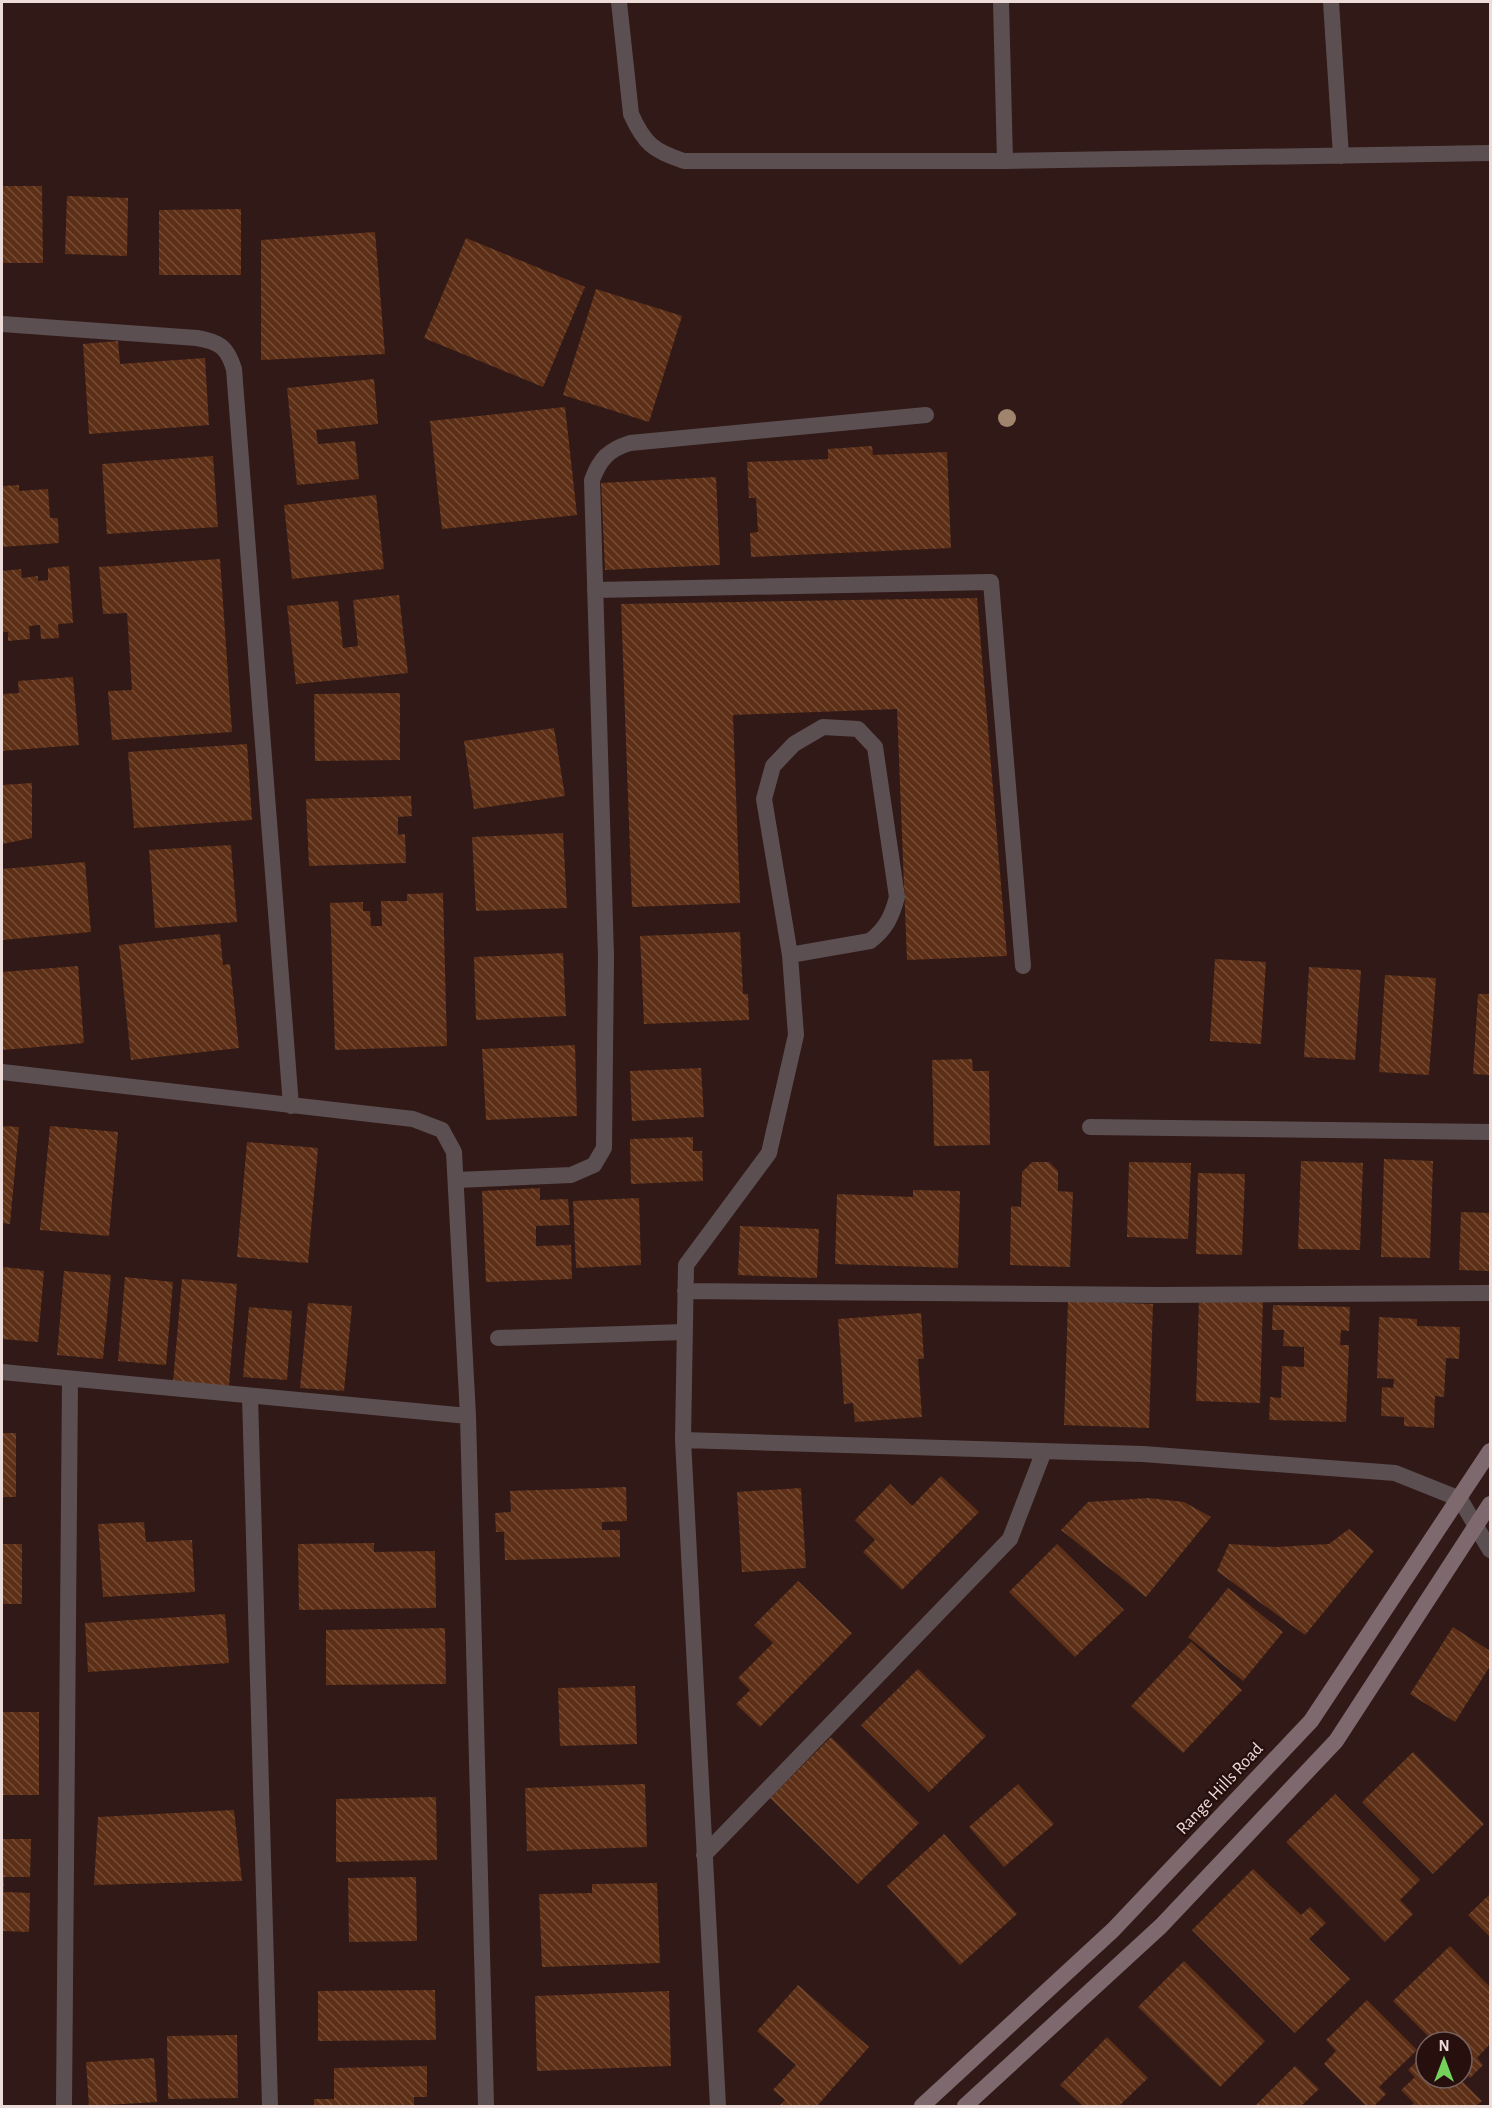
<svg xmlns="http://www.w3.org/2000/svg" width="1492" height="2108" viewBox="0 0 1492 2108" font-family="'Alegreya Sans',sans-serif">
<style>
.building{fill:url(#building-back-hatch)}
.lines{fill:none;stroke-linecap:round;stroke-linejoin:round}
.service{stroke:#5c4f52;stroke-width:16}
.minor{stroke:#5c4f52;stroke-width:16}
.secondary{stroke:#7e696e;stroke-width:16}
.tree{fill:#a1846e}
.labels{text-anchor:middle;dominant-baseline:central;stroke-width:5;stroke-linejoin:round;paint-order:stroke}
.street-label{font-size:18px;fill:#eddbd9;stroke:#270f0e}
</style>
<defs>
<pattern id="building-back-hatch" width="6" height="6" patternUnits="userSpaceOnUse" patternTransform="scale(1.5)"><rect width="6" height="6" fill="#5c2f16"/><path d="M-1 5l2 2M0 0l6 6M5-1l2 2" fill="none" stroke="#744d37"/></pattern>
</defs>
<rect width="100%" height="100%" fill="#311917"/>
<path class="building" d="M2 186H42L43 263H2Z
M67 196 128 198 127 256 65 254Z
M241 209V275H159V210Z
M375 232 385 354 261 360V240Z
M466 238 585 287 543 387 424 338Z
M596 289 682 316 649 422 563 395Z
M118 341 120 364 205 358 209 425 89 434 83 344Z
M374 379 378 424 316 430 318 444 355 441 359 479 297 485 287 388Z
M565 407 577 515 442 529 430 421Z
M872 446 873 455 947 452 951 548 751 557 750 533 758 532 756 498H749L747 462 828 459V449Z
M213 456 218 527 107 534 102 464Z
M716 477 720 565 605 570 601 483Z
M19 485V491L48 489 50 518H58L59 543 2 547V486Z
M376 495 384 569 292 579 284 505Z
M220 559 232 732 112 740 108 691 132 690 127 613 103 614 99 567Z
M69 566 73 623 58 624 59 638 41 639 40 625 29 626 30 639 8 641V632H2V571L21 569 22 578 38 576V581L48 580V568Z
M399 595 408 673 296 684 287 606 338 601 343 648 358 646 353 600Z
M977 598 1007 956 907 960 897 709 733 715 740 903 632 907 621 604Z
M73 677 79 745 2 751V694L19 693 18 681Z
M400 693V760L315 761 314 694Z
M554 728 565 796 474 809 464 741Z
M247 744 252 820 134 828 128 752Z
M32 783V838L2 844V785Z
M411 796 412 816 398 817V835L405 834 406 863 309 866 306 799Z
M563 833 567 908 476 911 472 837Z
M231 845 237 922 155 928 149 850Z
M85 862 91 932 2 940V869Z
M443 893 447 1046 335 1050 330 903 363 902V911H370L371 926H382L381 901H407V894Z
M740 932 743 994H748L749 1020 644 1024 640 936Z
M220 934 223 965 230 964 239 1048 131 1060 119 945Z
M563 953 566 1016 476 1020 474 957Z
M1215 959 1266 962 1261 1044 1210 1041Z
M78 966 84 1043 2 1050V972Z
M1309 967 1361 970 1355 1060 1304 1057Z
M1385 975 1436 978 1429 1075 1379 1072Z
M1478 994H1490V1075L1473 1074Z
M575 1045 577 1116 486 1120 482 1049Z
M972 1059 973 1071H989L990 1145 934 1146 932 1060Z
M701 1068 704 1117 632 1121 630 1071Z
M2 1126 19 1127 10 1224 2 1223Z
M50 1126 118 1132 109 1236 40 1230Z
M693 1137V1151H702L703 1181 631 1184 630 1139Z
M247 1142 318 1148 308 1263 237 1257Z
M1384 1159 1433 1161 1430 1258 1381 1257Z
M1301 1161 1363 1163 1360 1250 1298 1249Z
M1032 1162H1049L1058 1171V1191L1073 1192 1070 1267 1010 1265 1011 1206 1021 1207 1022 1172Z
M1129 1162 1191 1163 1188 1239 1127 1237Z
M1198 1173 1245 1174 1242 1255 1196 1254Z
M540 1188V1200L568 1199 570 1225 536 1226V1246L571 1245 572 1279 486 1282 482 1191Z
M913 1190 960 1191 958 1268 835 1264 837 1194 913 1197Z
M639 1198 641 1265 576 1268 573 1201Z
M1461 1212 1490 1213V1271L1459 1270Z
M740 1226 819 1229 817 1278 738 1275Z
M3 1267 44 1271 38 1342 2 1339Z
M64 1271 111 1275 103 1359 57 1355Z
M125 1277 173 1282 166 1365 118 1361Z
M182 1279 237 1284 229 1386 173 1382Z
M1199 1298 1263 1300 1260 1403 1196 1401Z
M1068 1301 1153 1304 1149 1428 1064 1425Z
M308 1303 352 1306 344 1391 300 1388Z
M1273 1305 1350 1307 1349 1331 1341 1330 1340 1345H1349L1346 1422 1269 1420 1270 1397 1281 1398 1282 1366 1304 1367V1347L1283 1346 1284 1330H1272Z
M249 1307 292 1311 287 1380 243 1377Z
M921 1313 924 1359H918L922 1417 855 1422 853 1403 844 1404 838 1319Z
M1379 1317 1417 1319V1326L1460 1327 1459 1359 1446 1358 1444 1397 1435 1396 1434 1428 1404 1426V1417L1381 1416 1382 1387 1393 1388 1394 1379 1377 1378Z
M2 1433H16V1497H2Z
M941 1476 979 1512 902 1590 863 1552 875 1540 855 1520 890 1484 912 1506Z
M626 1487 627 1521 602 1522V1530H620V1557L505 1560 504 1532H496L495 1513 511 1512 510 1491Z
M801 1488 806 1568 742 1572 737 1492Z
M1149 1498 1184 1502 1211 1517 1146 1597 1061 1530 1088 1502Z
M144 1522 146 1542 192 1540 195 1592 103 1597 98 1524Z
M1349 1529 1374 1551 1305 1635 1217 1571 1229 1544 1276 1547 1329 1544Z
M374 1543V1552L435 1551 436 1608 299 1610 298 1544Z
M2 1544H22V1604H2Z
M1057 1544 1124 1610 1075 1657 1009 1592Z
M798 1581 852 1633 760 1727 736 1704 750 1690 738 1678 773 1643 754 1625Z
M1228 1588 1283 1632 1243 1681 1188 1637Z
M225 1614 229 1663 88 1672 85 1623Z
M1453 1627 1490 1651V1666L1455 1722 1410 1694Z
M445 1628 446 1684 326 1685V1630Z
M1191 1642 1242 1690 1183 1753 1131 1706Z
M918 1669 986 1736 929 1792 861 1725Z
M635 1686 637 1744 560 1746 558 1688Z
M2 1712H39V1795H2Z
M831 1737 919 1823 858 1884 770 1798Z
M1413 1752 1484 1824 1433 1874 1362 1802Z
M645 1784 647 1847 527 1851 525 1788Z
M1018 1784 1054 1824 1004 1867 969 1827Z
M1335 1794 1420 1880 1400 1900 1413 1914 1385 1942 1286 1842Z
M436 1797 437 1860 336 1862V1799Z
M234 1810 242 1881 94 1885 98 1817Z
M944 1834 1017 1914 960 1965 887 1886Z
M2 1839H31L30 1877H4V1892L30 1893 29 1932 2 1931Z
M1253 1869 1301 1915 1310 1907 1326 1923 1309 1939 1350 1979 1295 2033 1192 1930Z
M416 1877 417 1941 349 1942 348 1878Z
M657 1883 660 1963 542 1967 539 1894 592 1893V1884Z
M1490 1894V1937L1468 1915Z
M1450 1946 1490 1987V2044L1477 2058 1483 2065 1470 2078 1462 2070V2042H1434L1393 2001Z
M1184 1961 1265 2041 1220 2087 1138 2007Z
M798 1985 869 2047 817 2106H779L785 2100 773 2090 796 2065 757 2031Z
M435 1990 436 2040 318 2041V1991Z
M669 1991 671 2066 537 2071 535 1996Z
M1367 2000 1417 2050 1379 2087 1386 2094 1374 2106H1366L1324 2064 1336 2051 1326 2040Z
M237 2035 238 2098 168 2099 167 2036Z
M1107 2037 1148 2078 1119 2106H1083L1060 2085Z
M1426 2052V2078H1459L1482 2101 1476 2106H1411L1414 2103 1401 2090 1415 2077 1408 2070Z
M154 2058 157 2102 89 2106 86 2062Z
M427 2066V2097H414V2106H314V2099H334V2068Z
M1295 2066 1319 2089 1301 2106H1255Z"/>
<g class="lines">
<path class="service" d="M619 2 631 114C644 143 653 151 684 161H1005L1490 153
M1001 2 1005 161
M1331 2 1341 156"/>
<path class="minor" d="M2 324 197 338C220 342 227 347 234 369L291 1106
M595 590 991 582 1023 966
M2 1072 413 1119 442 1130 454 1152 468 1416 486 2106
M1090 1127 1490 1132
M456 1180 571 1175 594 1165 604 1148 606 957 592 480C600 459 608 450 630 443L926 415
M685 1291 1158 1295 1490 1293
M498 1338 684 1332
M2 1372 468 1416
M250 1396 270 2106
M683 1440 1143 1454 1395 1473 1460 1499 1490 1550
M704 1855 1010 1539 1044 1451
M64 2106 70 1380
M718 2106 683 1440 686 1265 769 1153 796 1035 790 955 764 799 773 766 794 744 823 727 858 729 875 747 897 897C892 916 886 929 870 941L790 955"/>
<path class="secondary" d="M922 2106 1113 1930 1311 1721 1490 1451
M965 2106 1161 1926 1336 1741 1490 1504"/>
</g>
<circle class="tree" cx="1007" cy="418" r="9"/>
<g class="labels">
<g class="street-label">
<text transform="translate(1220 1789) rotate(-47)">Range Hills Road</text>
</g>
</g>
<rect width="1492" height="2108" fill="none" stroke="#eddbd9" stroke-width="6"/>
<g transform="translate(1444 2060)"><circle r="28" fill="#270f0e" stroke="#76615f" stroke-width="1.5"/>
<path d="M0-4.5L10 22L0 15L-10 22Z" fill="#74d25c"/>
<text y="-9" font-size="16" font-weight="bold" text-anchor="middle" fill="#eddbd9">N</text>
</g>
</svg>
